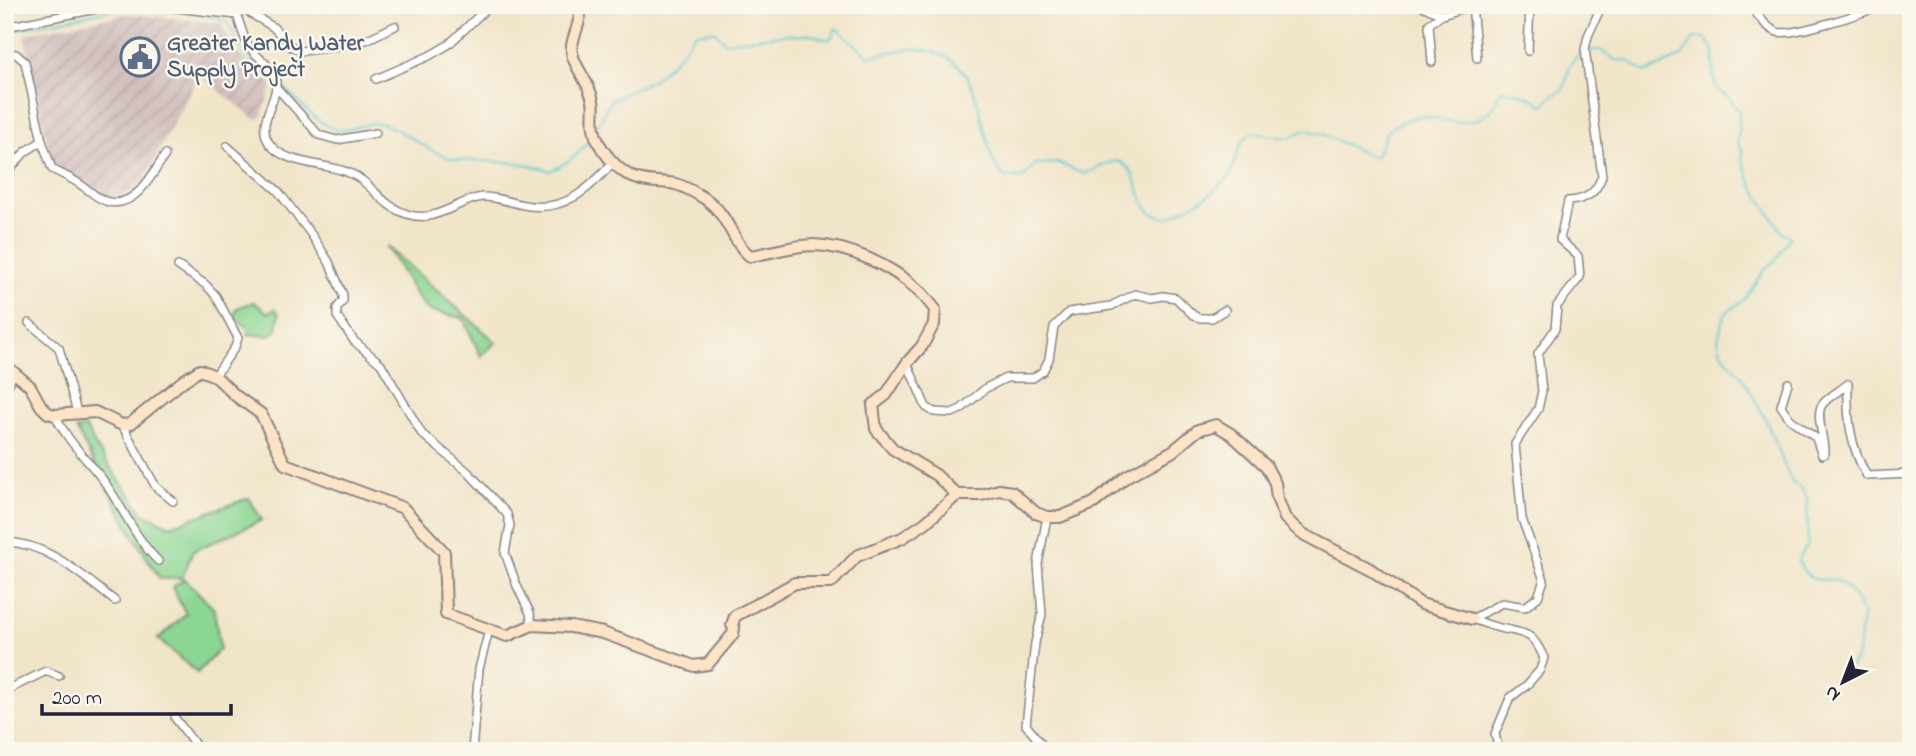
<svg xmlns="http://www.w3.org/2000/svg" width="1916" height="756" viewBox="0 0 1916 756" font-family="'Indie Flower',sans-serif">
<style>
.industrial{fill:url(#industrial-furrows)}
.park{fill:#8bd693;stroke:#567c67;stroke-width:2}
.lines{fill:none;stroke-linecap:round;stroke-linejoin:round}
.stream{stroke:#5ecad5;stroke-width:2}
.street-casing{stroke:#8a8482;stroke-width:10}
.secondary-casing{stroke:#8a8482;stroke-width:14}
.street{stroke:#fff;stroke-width:7}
.secondary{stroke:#fee4c6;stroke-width:10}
.labels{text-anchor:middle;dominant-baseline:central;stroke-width:5;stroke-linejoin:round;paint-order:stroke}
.service-label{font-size:23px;font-weight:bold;fill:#4e5e75;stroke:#fbf7ec;text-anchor:start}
</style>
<defs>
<pattern id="industrial-furrows" width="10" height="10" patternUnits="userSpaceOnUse" patternTransform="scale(1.75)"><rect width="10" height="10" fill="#d1bfbd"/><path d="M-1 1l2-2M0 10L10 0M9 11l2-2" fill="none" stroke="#b3a4a3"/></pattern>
</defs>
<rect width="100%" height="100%" fill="#fbf7ec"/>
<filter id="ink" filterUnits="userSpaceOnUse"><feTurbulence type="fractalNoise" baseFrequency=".0143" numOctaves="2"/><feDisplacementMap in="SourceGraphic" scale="14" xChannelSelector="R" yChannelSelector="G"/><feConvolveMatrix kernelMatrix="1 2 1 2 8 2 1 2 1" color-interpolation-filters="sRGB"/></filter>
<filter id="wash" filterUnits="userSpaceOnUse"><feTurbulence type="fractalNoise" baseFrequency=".00686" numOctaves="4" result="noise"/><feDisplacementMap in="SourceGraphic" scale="28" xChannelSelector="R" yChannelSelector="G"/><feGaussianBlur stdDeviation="1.57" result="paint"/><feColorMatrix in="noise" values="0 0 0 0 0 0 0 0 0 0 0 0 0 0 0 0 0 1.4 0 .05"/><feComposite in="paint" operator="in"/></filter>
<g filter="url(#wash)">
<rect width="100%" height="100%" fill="#f1e5c9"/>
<path class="industrial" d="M127 14 221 23 235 51 269 81 272 86 261 118 255 119 202 77 197 78 143 182 129 194 107 199 99 195 71 173 52 165 24 34Z"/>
<path class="park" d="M386 246 496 342 481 356 463 318 430 311 421 303Z
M254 302 268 313 275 309 279 314 277 330 269 336 248 334V328L234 318 237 308Z
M86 428 96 447 143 513 170 526 249 498 262 520 193 551 182 578 160 579 133 535 76 429Z
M185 579 214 609 220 649 197 673 158 639 186 614 172 587Z"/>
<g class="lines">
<path class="stream" d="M5 32 120 8C142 7 211 11 228 23L243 53 272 78
M1587 50H1600L1616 60 1627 61 1645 72 1650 71 1682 56 1694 39 1704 37 1714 50 1713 72 1716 89 1729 98 1739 111 1738 142 1743 152 1742 159 1752 185 1782 232 1790 237 1776 260 1765 269 1744 300 1727 312 1722 321 1718 340 1721 352 1743 378 1765 418 1792 483 1800 487 1807 498 1808 544 1798 561C1804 573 1809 580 1823 580 1827 580 1829 579 1834 580 1849 585 1857 601 1863 614 1857 635 1864 647 1850 667
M280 84C294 97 320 128 339 130 355 131 370 118 387 125 406 133 435 156 454 159 486 163 520 159 550 171 569 163 580 153 592 137
M598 126 610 101 654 79 681 53 695 33 714 31 725 42 790 34 797 36 810 34 828 40 832 37 836 28 869 56C884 55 902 48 917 49 972 54 975 94 987 139 991 154 993 166 1005 177L1023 178 1035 164 1058 163 1084 174 1108 163 1118 161C1141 170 1135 199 1152 213 1156 216 1163 217 1168 218 1184 207 1207 200 1220 185 1224 182 1229 177 1231 172 1239 158 1235 143 1252 133L1289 138 1305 130 1322 134 1373 157 1376 156 1387 131C1392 126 1414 116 1422 116 1425 116 1430 118 1433 118 1463 125 1491 125 1500 91 1516 88 1529 97 1543 105 1546 103 1548 99 1551 97 1554 94 1558 93 1561 91 1572 81 1561 67 1582 52
M5 322 11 324"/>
</g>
</g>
<g filter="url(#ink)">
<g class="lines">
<g class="street-casing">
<path id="street" d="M152 5 237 15
M241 5 237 15C240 24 243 36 248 45 257 60 277 66 276 87 274 106 257 124 269 143 284 165 325 163 347 172 372 181 379 205 407 214 435 224 456 201 482 197 495 196 511 203 524 205 563 213 589 190 613 162
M1420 5 1442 15 1474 5
M1583 5 1600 9 1605 5
M1750 5C1758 15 1765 27 1777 32 1791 37 1866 12 1883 5
M1472 6 1477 58
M240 7 273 27 292 47 300 51 321 49 366 40 395 26
M5 27 117 5
M1528 51 1530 5
M5 53 16 54 25 62 42 141 52 169C61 174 72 178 81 185 91 191 98 200 109 202 136 208 154 172 165 155
M1432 62 1429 24 1442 15
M376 79 429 56 448 45 490 5
M276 87 319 135 337 140 376 133
M227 146 278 191 311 234 329 262 343 295V301L337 308V316L354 341 381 364 422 434 468 472 507 514 510 525 505 553 517 586 530 613 532 625
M5 175 25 152 42 141
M178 266 206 285 216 296 238 338 235 347 215 376
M29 323 59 348 77 412
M907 363 926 407 934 412 952 413 961 409 986 388 1006 378H1033L1043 371 1049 359 1054 327 1069 312 1111 306 1135 294 1152 298 1163 296 1176 298 1193 315 1200 318H1212L1225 310
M1788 383 1781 406 1790 419 1816 438 1822 455 1824 454C1825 440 1815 415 1822 405 1827 397 1841 390 1848 384 1847 417 1850 447 1867 476L1911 474
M5 394 14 371
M55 415C67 441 86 458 103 480 123 507 134 537 158 561
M122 425 156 487 173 501
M5 542C49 543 82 576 115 601
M1472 619 1502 603 1525 607 1538 597 1544 580 1522 519 1515 444 1538 409 1542 391 1538 354 1555 329 1557 306 1580 277 1578 256 1560 240 1568 201C1587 200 1596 193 1602 176L1585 49 1588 36 1600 9
M1472 619C1481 622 1491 626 1500 628 1526 634 1532 631 1544 658L1540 670 1527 685 1510 698 1495 734 1499 751
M5 691 46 671 59 676
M175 718 200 751
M472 751 479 669 489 630
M1047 751 1026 725 1035 643 1042 614 1038 564 1047 517"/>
</g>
<g class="secondary-casing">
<path id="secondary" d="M579 5C584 24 567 41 573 57 578 72 590 84 593 101 595 110 592 119 594 128 596 147 619 174 638 179 650 183 663 181 675 184 684 186 696 193 704 198 730 215 730 240 750 256 770 253 794 245 814 245 849 246 891 266 917 289 924 294 929 303 935 309L934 324 922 346 907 363 886 395 873 405 876 429 893 449 936 475 957 495
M5 365 30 386 41 406 48 413 55 415 95 412 122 425 130 424 183 381 200 370 215 376 236 396 261 414 285 464 403 508 444 552 446 614 507 636 532 625 571 627 603 633 694 666 708 664 733 634 734 628 732 625 735 616 795 583H831L857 556 902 538 925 523 957 495H981L999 490 1012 492 1036 513 1047 517H1060L1094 503 1127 476 1173 451 1198 430 1216 425 1231 434 1266 466 1275 483 1277 498 1285 518 1301 533 1370 569 1421 604 1472 619"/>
</g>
<use href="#street" class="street"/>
<use href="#secondary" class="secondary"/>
</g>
</g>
<defs>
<g id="civic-ring" transform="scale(2.0125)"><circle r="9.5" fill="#fbf7ec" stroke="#5c6f8a" stroke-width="1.5"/><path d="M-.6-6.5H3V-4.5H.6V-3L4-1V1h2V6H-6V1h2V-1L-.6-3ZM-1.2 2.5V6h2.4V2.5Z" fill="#5c6f8a"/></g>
</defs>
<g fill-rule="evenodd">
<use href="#civic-ring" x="140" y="57"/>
</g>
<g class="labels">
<g class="service-label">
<text x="167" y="44">Greater Kandy Water<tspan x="167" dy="26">Supply Project</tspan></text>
</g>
</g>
<rect width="1916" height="756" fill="none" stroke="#fbf7ec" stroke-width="28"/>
<g transform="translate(1843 682) rotate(222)" stroke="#fbf7ec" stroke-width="5" paint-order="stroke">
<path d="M0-5L12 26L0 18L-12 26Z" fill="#22223b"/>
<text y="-10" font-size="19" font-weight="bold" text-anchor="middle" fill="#22223b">N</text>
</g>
<path d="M42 704v10h189v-10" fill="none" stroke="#22223b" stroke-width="3.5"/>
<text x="52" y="704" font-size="21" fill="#22223b" stroke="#fbf7ec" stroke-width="5" paint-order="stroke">200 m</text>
</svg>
